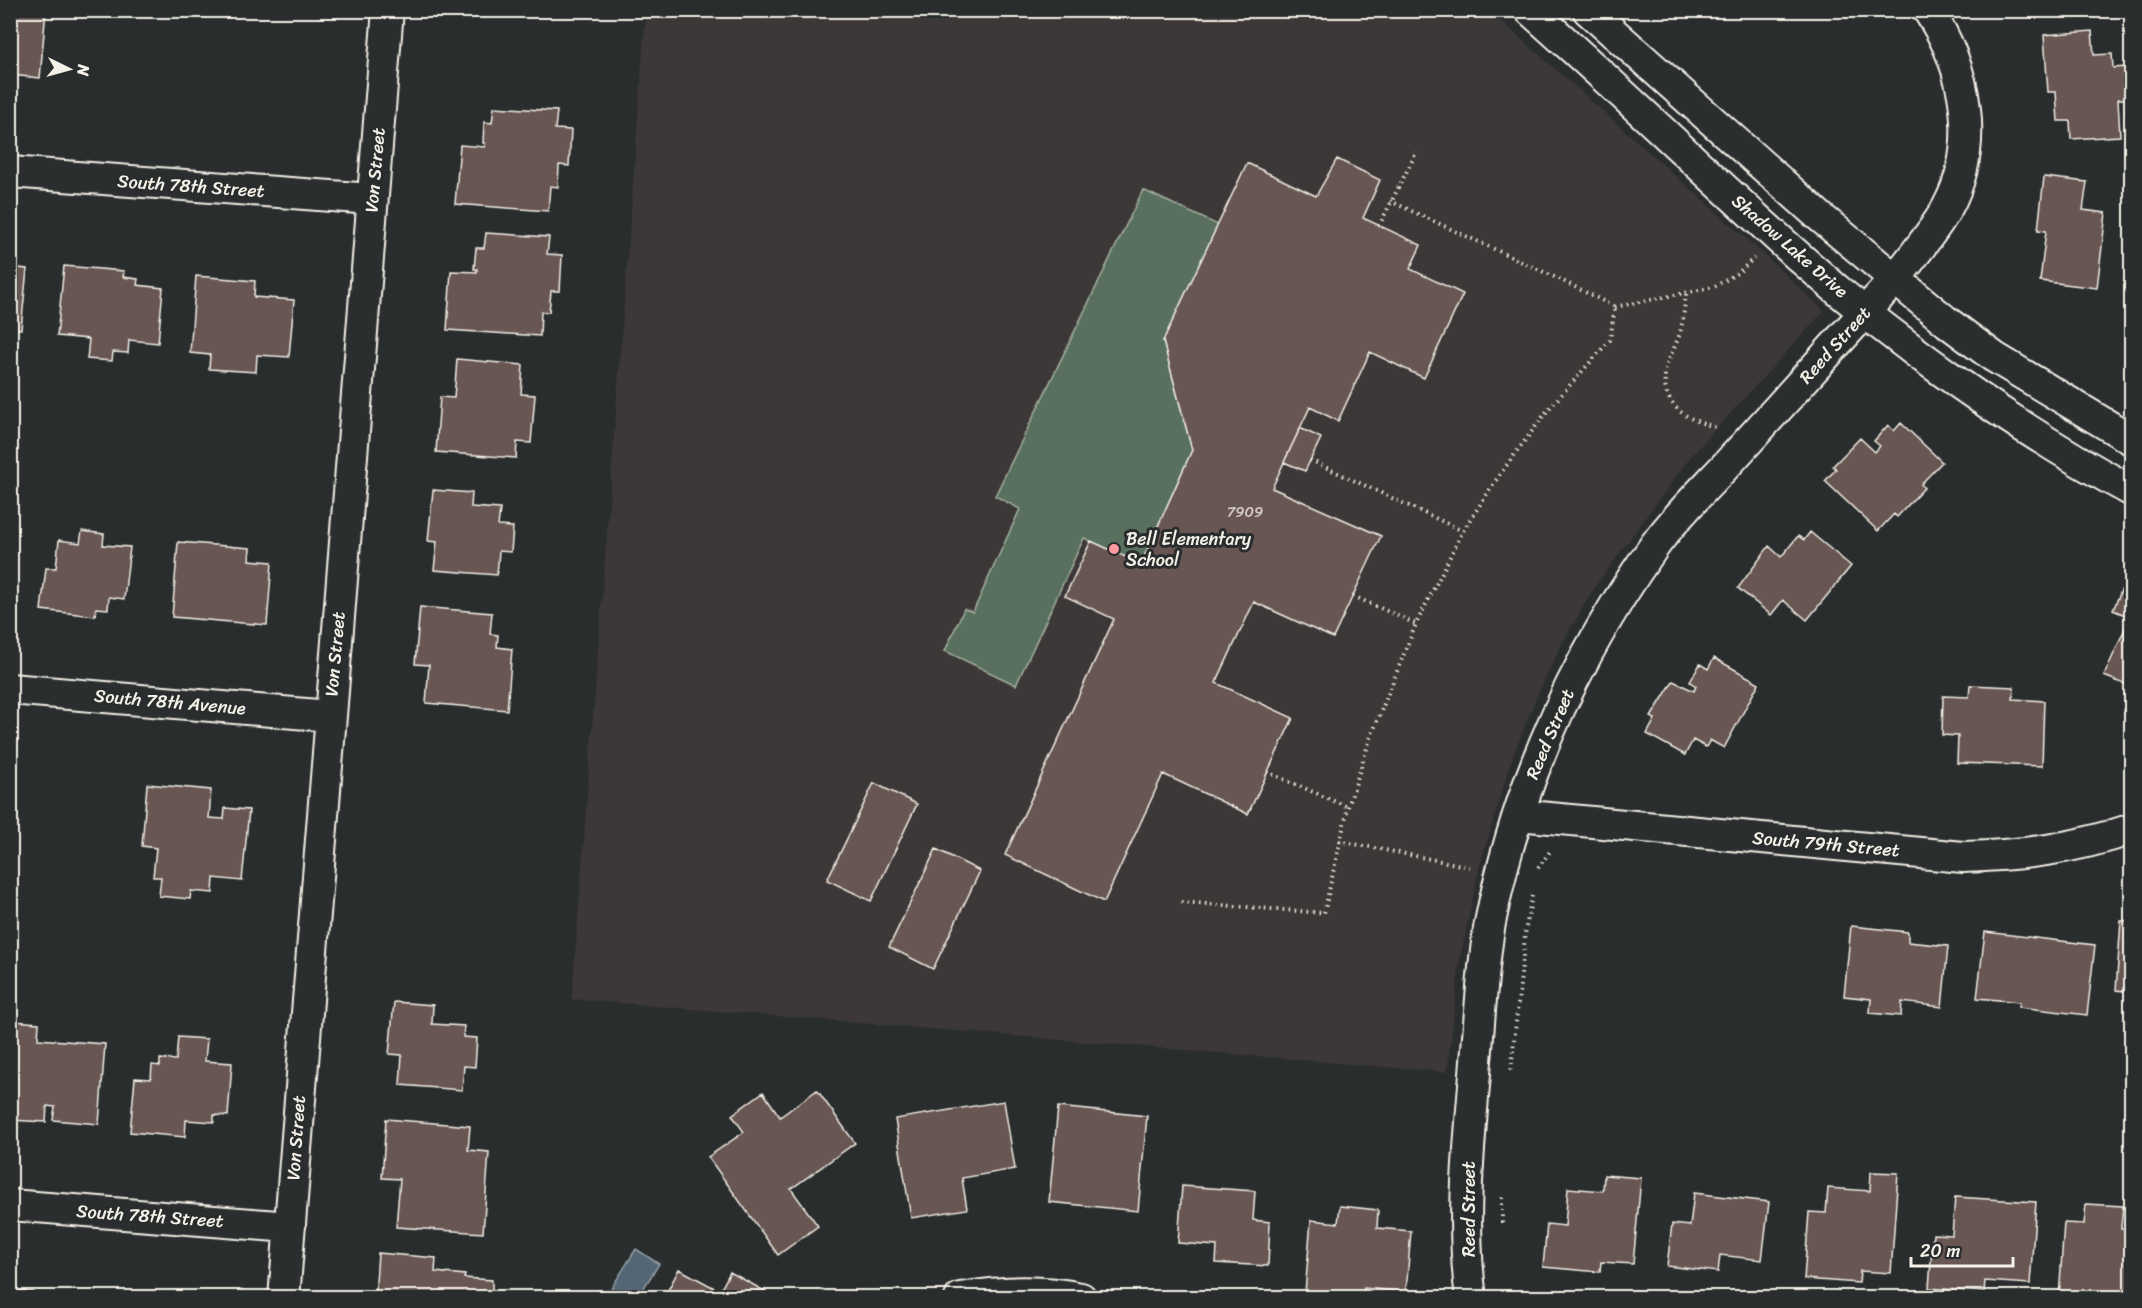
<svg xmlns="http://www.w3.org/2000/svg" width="2142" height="1308" viewBox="0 0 2142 1308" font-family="Sriracha,sans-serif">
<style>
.built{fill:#3d3939}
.green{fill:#59705d;stroke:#a6b0a2;stroke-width:1.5}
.water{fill:#526675;stroke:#939ea3;stroke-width:1.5}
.building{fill:#685652;stroke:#f4f1e8;stroke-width:1.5}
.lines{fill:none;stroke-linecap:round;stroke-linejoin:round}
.minor-casing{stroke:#f4f1e8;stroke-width:34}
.path{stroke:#f4f1e8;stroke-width:4;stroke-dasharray:1.5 4.5;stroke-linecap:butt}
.minor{stroke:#2a2d2e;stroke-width:30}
.poi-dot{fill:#ff9aa2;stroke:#2a2d2e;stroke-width:2}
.labels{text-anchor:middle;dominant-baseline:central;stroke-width:6;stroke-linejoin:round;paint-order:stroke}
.number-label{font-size:15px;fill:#d1cac2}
.street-label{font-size:18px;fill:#f4f1e8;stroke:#2a2d2e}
.poi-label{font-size:18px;fill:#f4f1e8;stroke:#2a2d2e;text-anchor:start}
</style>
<rect width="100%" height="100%" fill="#2a2d2e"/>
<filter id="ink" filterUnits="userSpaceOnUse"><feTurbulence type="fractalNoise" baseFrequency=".0167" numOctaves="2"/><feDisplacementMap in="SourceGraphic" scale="12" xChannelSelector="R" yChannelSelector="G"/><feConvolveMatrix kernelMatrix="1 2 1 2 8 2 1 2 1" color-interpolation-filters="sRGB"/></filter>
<g filter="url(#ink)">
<path class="built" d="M646 11H1490L1761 252 1824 311 1691 456 1596 585 1562 643 1535 700 1511 761 1479 868 1460 959 1447 1072 572 999Z"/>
<path class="green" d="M1143 190 1218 225 1163 341 1192 450 1141 564 1084 538 1016 685 945 651 964 609 973 612 1020 509 995 496Z"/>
<path class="water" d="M636 1249 659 1264 638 1297H610L607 1295Z"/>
<path class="building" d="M10 10H46L40 78 10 75Z
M2092 31 2094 55 2112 54 2113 68 2127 67 2129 99H2118L2120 136 2071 139 2070 121H2058L2056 92H2048L2044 35Z
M494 107 557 111 555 129 571 130 569 166 559 165 558 187 550 186 548 211 455 204 460 145 485 147V143H483L484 122 492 123Z
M1337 159 1380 180 1363 218 1421 245 1410 269 1463 294 1424 378 1370 352 1338 421 1310 407 1272 488 1381 536 1333 638 1254 602 1216 683 1293 718 1248 814 1163 774 1104 902 1005 855 1114 619 1065 596 1091 541 1141 564 1192 450 1163 341 1247 163 1316 196Z
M2044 177 2087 182 2083 210 2106 213 2097 288 2040 281 2046 231 2038 230Z
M486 233 549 237 547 254 562 255 560 291H551L549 312H541L540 336 447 330 451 271 477 272V269H474L476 248H484Z
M64 266 124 271 123 277 138 279 137 285 163 288 158 343 129 340 128 353 113 352 112 361 87 359 89 339 57 336Z
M10 267 27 269 21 329 10 328Z
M196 276 255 281 254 297 294 300 289 357 257 355 256 372 209 369 210 355 190 353Z
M457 359 523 365 521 394 535 395 531 443 517 442 516 458 436 452 440 397 454 398Z
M1901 423 1942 462 1921 484 1924 488 1897 517 1894 514 1878 531 1825 481 1836 469 1833 466 1860 438 1875 452 1880 446 1874 441 1888 425 1894 431Z
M1300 428 1321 438 1305 471 1284 462Z
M433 490 472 493 471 507 500 509 498 526 513 527 511 552 499 551 497 575 434 570 437 542 428 541Z
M82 531 104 534 103 545 130 547 124 599 109 597 108 609 96 608 95 616 41 610 46 568H56L59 540 80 543Z
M1810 532 1851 566 1807 620 1783 600 1771 615 1738 588 1769 546 1781 557 1798 536 1804 540Z
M178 542 250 548 249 560 272 562 267 625 172 617Z
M2124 584 2132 587V687L2104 676 2130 617 2113 610Z
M420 607 492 613 490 634 498 635 497 647 512 649 507 710 426 703 429 665 415 664Z
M1714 658 1759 683 1724 748 1710 740 1706 747 1693 740 1685 755 1647 734 1655 719 1651 717 1673 681 1694 691 1696 686 1690 682 1700 664 1708 669Z
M1970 685 2014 687 2013 699 2044 701 2042 766 1957 763 1958 736 1942 735 1943 696 1969 697Z
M874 783 917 804 871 901 827 880Z
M147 784 211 790 209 818 224 819 225 808 249 810 242 881 214 878 213 893 191 891 190 899 159 896 161 877H153L156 848 142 846Z
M936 849 980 871 933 969 889 947Z
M2121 921 2132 922V992L2116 990Z
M1851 926 1908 932V942L1948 946 1942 1007 1902 1002 1901 1016 1870 1013 1871 999 1844 996Z
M1985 932 2095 945 2087 1015 2019 1007 2020 1002 1977 998Z
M394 1002 433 1005 432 1024 464 1026 463 1037 477 1038 475 1067 464 1066 462 1090 400 1085 402 1055 389 1054Z
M12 1021 39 1023 38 1039 105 1044 99 1124 53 1120 55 1107 47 1106 46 1122 10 1120Z
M178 1037 207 1039 205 1061 232 1063 228 1116 214 1115V1122L186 1120 185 1137 130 1132 135 1078 151 1079 152 1065 160 1066V1059L176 1060Z
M817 1090 855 1143 791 1189 818 1226 778 1255 708 1157 744 1132 732 1115 763 1092 780 1117Z
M1004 1101 1015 1169 962 1178 967 1209 911 1218 895 1119Z
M1058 1107 1147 1116 1138 1211 1049 1202Z
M386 1119 470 1126 468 1150 489 1152 483 1233 396 1227 400 1179 382 1178Z
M1871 1172 1898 1173 1891 1273 1860 1271 1859 1283 1804 1279 1809 1212 1826 1213 1828 1188 1870 1191Z
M1604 1175 1641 1178 1633 1264 1601 1262 1600 1272 1543 1267 1547 1224 1565 1226 1568 1188 1603 1191Z
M1182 1186 1255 1191 1253 1220 1270 1222 1268 1266 1216 1263 1217 1246 1178 1243Z
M1694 1193 1769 1202 1762 1260 1720 1255 1718 1272 1667 1266 1672 1224 1690 1226Z
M1955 1197 2036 1202 2030 1284 1985 1281 1984 1292 1929 1288 1933 1234 1952 1235Z
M2086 1204 2123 1206 2121 1228 2132 1229V1298H2059L2064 1223 2084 1224Z
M1340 1206 1378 1210 1377 1228 1411 1231 1406 1292 1364 1288 1363 1298 1305 1293 1311 1220 1338 1223Z
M378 1253 436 1258 435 1272 465 1275 464 1278 492 1280V1294L486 1293V1298H375Z
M679 1269 720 1291 730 1272 777 1298H664Z
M10 1290 33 1292V1298H10Z"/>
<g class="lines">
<g class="minor-casing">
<path id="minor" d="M1530 10C1621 91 1708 175 1798 256 1896 343 2016 429 2132 491
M1588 10 1819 216 1947 322 1994 357 2132 440
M10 172 372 199
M10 689 330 716
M1518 815 1963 857C2024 855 2073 849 2132 829
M10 1205 290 1227
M284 1298 388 10
M960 1298C1001 1291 1040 1289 1081 1298
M1471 1298C1460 1219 1470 1139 1476 1061 1480 1016 1482 968 1490 923 1517 786 1574 659 1655 545 1676 516 1707 486 1732 459 1786 399 1840 339 1895 279 1913 256 1932 234 1947 208 1981 146 1967 68 1928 10"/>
</g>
<path class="path" d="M1379 226 1417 151
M1686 294C1684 309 1683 325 1678 339 1673 351 1667 361 1665 374 1661 406 1690 422 1717 427
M1615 307 1714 287 1739 272 1754 258
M1310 460 1463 531
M1353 596 1416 624
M1267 772 1348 807
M1339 841 1471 867
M1538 868 1551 850
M1181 902 1324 913 1348 807 1370 739 1416 624 1463 531 1498 477 1547 411 1610 340 1615 307 1559 279 1390 201
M1511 1070 1526 927 1532 896
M1502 1223V1194"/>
<use href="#minor" class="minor"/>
</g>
</g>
<circle class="poi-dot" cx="1114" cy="549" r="6"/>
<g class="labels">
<g class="number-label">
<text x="1245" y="512">7909</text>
</g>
<g class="street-label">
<text transform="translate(375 170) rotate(-85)">Von Street</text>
<text transform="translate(191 186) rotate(4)">South 78th Street</text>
<text transform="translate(1790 246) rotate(41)">Shadow Lake Drive</text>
<text transform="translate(1835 345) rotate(-48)">Reed Street</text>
<text transform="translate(335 654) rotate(-85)">Von Street</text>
<text transform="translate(170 702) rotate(5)">South 78th Avenue</text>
<text transform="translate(1550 734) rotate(-67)">Reed Street</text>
<text transform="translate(1826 844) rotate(5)">South 79th Street</text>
<text transform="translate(296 1138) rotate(-86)">Von Street</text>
<text transform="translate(1469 1209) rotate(-90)">Reed Street</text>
<text transform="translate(150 1216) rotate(4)">South 78th Street</text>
</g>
<g class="poi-label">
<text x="1126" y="539">Bell Elementary<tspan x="1126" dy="21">School</tspan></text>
</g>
</g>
<rect width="2142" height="1308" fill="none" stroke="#2a2d2e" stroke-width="36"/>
<rect x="18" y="18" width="2106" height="1272" fill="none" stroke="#f4f1e8" stroke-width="2" filter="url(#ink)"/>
<g transform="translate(69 69) rotate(95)" stroke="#2a2d2e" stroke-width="4.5" paint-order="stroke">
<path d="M0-4.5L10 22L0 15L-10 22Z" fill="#f4f1e8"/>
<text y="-9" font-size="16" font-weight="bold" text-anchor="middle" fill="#f4f1e8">N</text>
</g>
<path d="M1911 1257v9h102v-9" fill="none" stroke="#f4f1e8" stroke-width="3"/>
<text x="1920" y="1257" font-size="18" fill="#f4f1e8" stroke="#2a2d2e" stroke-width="4.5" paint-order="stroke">20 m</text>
</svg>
